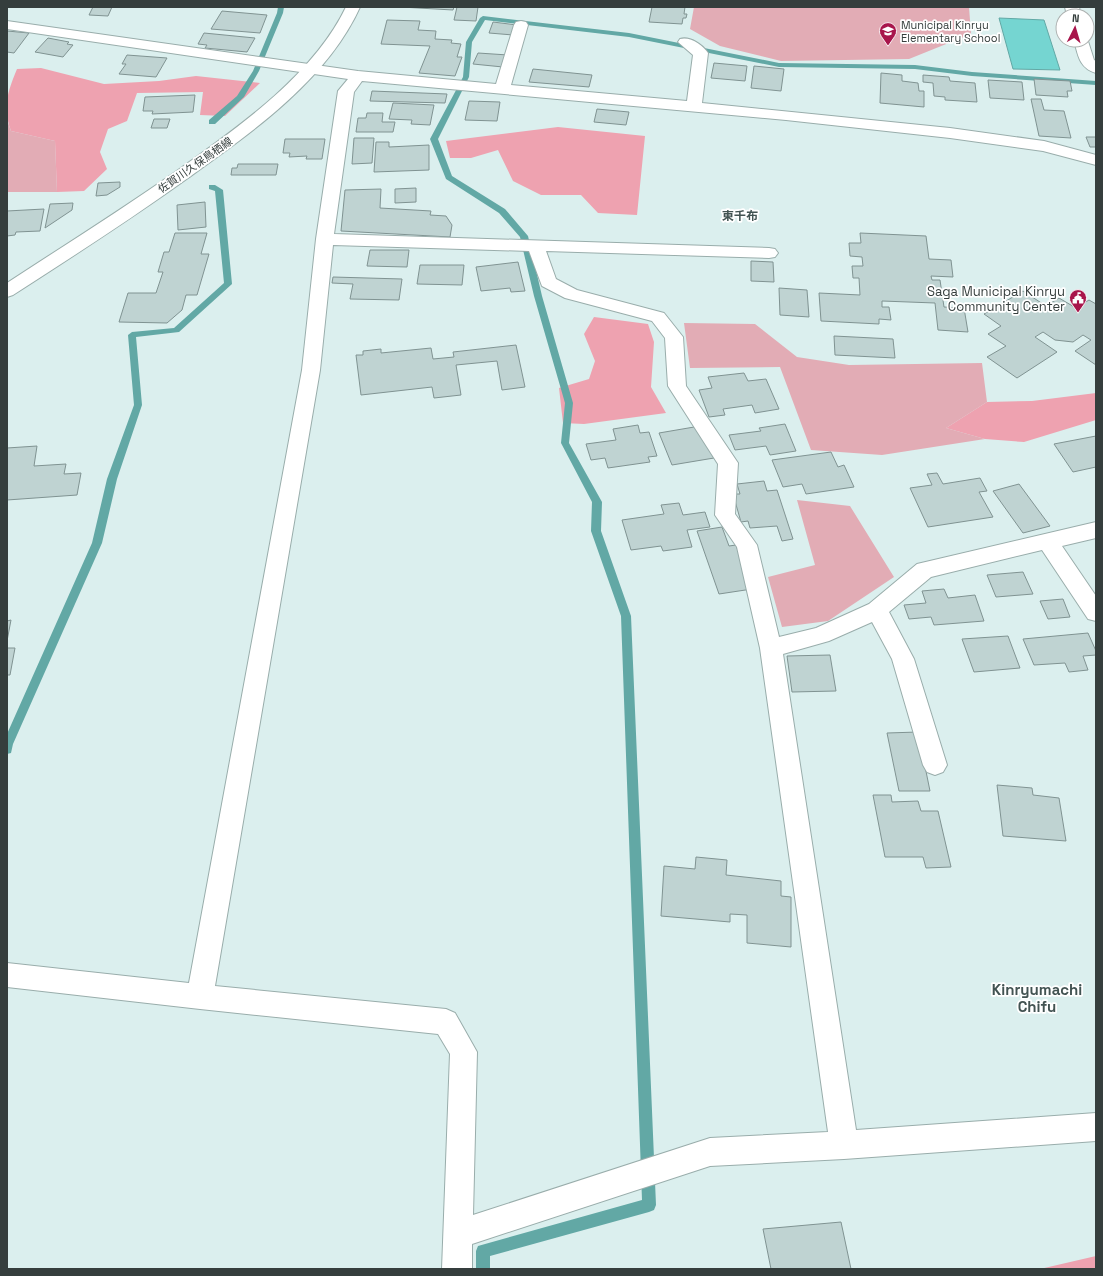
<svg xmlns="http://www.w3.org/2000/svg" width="1103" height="1276" viewBox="0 0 1103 1276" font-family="'Space Grotesk','Noto Sans JP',sans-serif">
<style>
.green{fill:#e2acb5}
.forest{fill:#eea2b0}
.water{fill:#75d5d1;stroke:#62a8a5}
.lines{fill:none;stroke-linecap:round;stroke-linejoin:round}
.stream{fill:#62a8a5;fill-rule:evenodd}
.building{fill:#bfd3d2;stroke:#809392}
.minor-casing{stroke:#99adab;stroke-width:2}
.major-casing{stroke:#99adab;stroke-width:2}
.minor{fill:#fff;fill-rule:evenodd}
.major{fill:#fff;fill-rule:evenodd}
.labels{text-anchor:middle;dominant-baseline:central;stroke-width:3.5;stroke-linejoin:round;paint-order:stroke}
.far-poi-label{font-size:11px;fill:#353e3d;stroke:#fff;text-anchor:start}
.far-street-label{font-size:11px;fill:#353e3d;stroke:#fff}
.far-neighbourhood-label{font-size:12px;font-weight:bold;fill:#425352;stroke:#fff}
.poi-label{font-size:13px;fill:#353e3d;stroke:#fff;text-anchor:end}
.quarter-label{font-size:15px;font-weight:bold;fill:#425352;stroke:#fff}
</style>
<rect width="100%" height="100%" fill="#dbefee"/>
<path class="green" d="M694 7H969L971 34 909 59 781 61 720 46 690 29Z
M7 120 11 131 55 141 57 192H7Z
M684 323 755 324 797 357 849 365 982 363 987 402 946 428 985 439 882 455 811 450 780 367 690 368Z
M797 500 850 506 894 577 828 621 782 627 768 577 815 565Z"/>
<path class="forest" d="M41 68 104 84 159 81 196 76 260 83 225 116 200 115 203 92 137 93 127 121 108 129 100 152 107 169 84 191 57 192 55 141 11 131C2 107 8 91 17 69Z
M558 127 645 136 637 215 598 213 581 195H541L513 181 498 150 471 158H450L446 141Z
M594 317 648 324 654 342 651 387 666 413 584 424 563 423 559 388 589 379 595 361 584 334Z
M1096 393V420L1024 442 985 439 946 428 987 402 1032 401Z
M1096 1256V1269H1040Z"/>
<path class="water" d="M999 18 1044 20 1060 70 1013 69Z"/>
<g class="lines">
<path class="stream" d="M278 7H284L283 13 259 71 244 97 215 124H209V120L237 96 253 71 277 13Z
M483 16 629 33 779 63 915 65 972 72 1096 81V85L972 76 915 69 779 67 629 37 485 20 472 42 469 77 438 139 452 176 505 209 528 236 542 296 573 403 569 443 602 502 601 531 631 616 656 1205 654 1210 649 1212 490 1256V1269H476V1251L478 1246 642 1200 621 616 591 531 592 502 561 443 565 403 534 296 520 237 499 213 446 179 430 139 463 77 466 42 480 18Z
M209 185H215L223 190 232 284 179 332 136 337 142 405 117 479 102 543 13 744 11 753 7 754V734L92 543 107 479 134 405 128 335 132 332 174 328 224 283 215 191 209 189Z"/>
</g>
<path class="building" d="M93 7H112L108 16 89 15Z
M401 7H454L453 10Z
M457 7H478L476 21 454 20Z
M652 7H685L684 14H687L686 18H683L682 24 649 22Z
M222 11 267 15 260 33 211 29Z
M387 20 420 21 418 30 436 31 435 39 452 40 451 43 461 44 457 57H462L455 76 419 73 430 46 381 44Z
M493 22 517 25 513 35 489 33Z
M7 31 29 33 14 53 7 52Z
M204 33 255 38 247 52 205 48 207 45 198 44Z
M48 38 69 42 67 44 73 45 63 57 35 52Z
M478 53 508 55 503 67 473 64Z
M127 55 167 58 156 77 119 74 126 64H122Z
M714 63 747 66 745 81 711 78Z
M754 66 784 69 781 91 751 88Z
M533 69 592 75 589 87 529 82Z
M881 73 902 75V81L918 83 919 91H924V107L880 103Z
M923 75 949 77 950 81 975 83 977 102 945 100V97L934 96 933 83 923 82Z
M1034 79 1070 81 1072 91H1067L1068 97 1036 95Z
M988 80 1022 82 1024 100 990 98Z
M372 91 447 94 445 103 370 101Z
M195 95 193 112 152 114 153 111H143L145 97Z
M1031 99H1041L1044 110 1064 111 1071 138 1039 136Z
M469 101 500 102 497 121 465 120Z
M393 103 434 105 430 125 411 124 412 120 389 119Z
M597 109 629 112 626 125 594 122Z
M367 113H383L382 122H395L393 132H356L358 118H366Z
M154 119H170L167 128H151Z
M1086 137H1096V147H1090Z
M354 138H374L372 163 352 164Z
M285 139H325L322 159H306L307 156 289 157 290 153H283Z
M376 142H389V147L429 145V170L374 172Z
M238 164H278L276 175H231L232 168H237Z
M120 182V187L107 195 96 196 98 183Z
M416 188V202L395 203V189Z
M381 189 380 208 431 211 430 215 446 216 452 225 450 237 341 231 345 190Z
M205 202 206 227 178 230 177 205Z
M73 203 72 210 45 228 50 204Z
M44 209 40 231 16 232 15 235 7 236V211Z
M175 233H207L201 254H209L197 295H186L182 310 167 323 119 322 128 293H156L163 272H158L164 252H169Z
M860 233 926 236 929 259 951 260 953 277 931 276 932 280H940L944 307 964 308 968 332 938 330 935 303 882 301V307H889L891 320 879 319V324L821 321 819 293 860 295 859 278H853L852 266H863L862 257 850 256 849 243H861Z
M370 250H409L407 267 367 266Z
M751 261 773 262 774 282 751 281Z
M518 262 525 291 511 292 510 288 481 291 476 267Z
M420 265H464L462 285 417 284Z
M333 277 402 279 399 300 350 299 353 284 332 283Z
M779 288 807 290 809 317 780 315Z
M1023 291 1046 306 1059 298 1076 308 1089 300 1096 304V365L1075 351 1091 340 1083 335 1073 342 1055 340 1043 332 1035 337 1057 352 1017 378 987 357 1006 346 988 334 1001 326 984 314Z
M834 336 893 339 895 358 835 355Z
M516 345 525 387 502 390 497 361 456 365 461 395 434 398 432 387 361 395 356 355H363V351L381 349V353L431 348 433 359 454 357 453 352Z
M744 373 748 381 766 379 779 409 755 413 752 405 723 409 725 415 709 417 699 390 712 388 708 377Z
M785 424 796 451 770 455 766 446 735 450 729 435 761 431 759 428Z
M638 425 640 433 649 432 657 456 648 457 650 462 608 468 605 458 591 460 586 444 616 440 613 429Z
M700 426 714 458 672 465 659 433Z
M1096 436V467L1073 472 1054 444Z
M37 446 34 466 66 464 64 474 81 473 77 495 7 500V448Z
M831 452 838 467 844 465 854 487 806 494 802 484 783 487 772 460Z
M937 473 943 484 980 478 987 491 979 492 993 517 928 527 910 488 932 485 927 474Z
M764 481 767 491 777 490 793 539 782 541 777 526 750 528 748 521 741 522 733 494H740L737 484Z
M1019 484 1050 526 1023 533 993 491Z
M679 503 683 515 705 512 710 527 687 530 692 547 663 551 661 546 631 550 622 520 664 514 661 505Z
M722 527 729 546 736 545 752 589 719 594 697 531Z
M1023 572 1033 594 996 597 987 575Z
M944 589 948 598 975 595 984 621 934 625 931 617 909 619 904 605 926 603 922 591Z
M1063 599 1070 617 1048 619 1040 601Z
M11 620 7 641V621Z
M1088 633 1096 651V655L1083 656 1088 670 1069 672 1065 663 1034 665 1023 639Z
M1008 636 1020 668 974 672 962 639Z
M7 648H15L10 675H7Z
M830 655 836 691 792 692 787 656Z
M918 732 930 791H899L887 733Z
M997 785 1032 788 1033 795 1059 798 1066 841 1003 836Z
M873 795H891L892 802 918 801 921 811H938L951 867 926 868 923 857H885Z
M696 857 727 860 726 875 781 881V896L791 897V947L747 943V915L730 914V922L661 916 664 866 695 869Z
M841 1222 851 1269H771L763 1229Z"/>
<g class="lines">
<g class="minor-casing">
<path id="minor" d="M1065 7H1079L1081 16H1067Z
M7 21 358 71 496 84 514 25 516 22 521 21 526 22 528 25 511 85 687 101 693 55 678 42 680 39C690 36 703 45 708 53L702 103 950 128 1044 141 1096 155V165L1043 151 950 138 786 120 362 81 354 92 334 234 769 248 775 249 778 253 775 257 769 258 546 251 556 279 577 290 664 313 683 337 686 386 738 463 735 514 757 545 779 637 816 628 869 604 917 564 1096 522V538L1062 546 1096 596V621L1088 619 1042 550 931 577 889 612 914 659 947 765 943 772 935 775 927 772 923 765 892 659 872 622 829 641 783 654 856 1130 1096 1113V1141L844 1159 710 1166 472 1244V1269H442L450 1054 438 1034 200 1009 7 987V963L189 983 302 370 316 239 338 91 348 79 7 29ZM333 245 529 251 542 286 565 298 652 321 665 338 668 386 718 464 715 515 737 547 760 648 828 1132 710 1138 473 1215 477 1052 455 1013 446 1009 215 986 320 370Z
M1087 38 1094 60 1096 61V73C1079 68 1078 55 1074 40H1087Z"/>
</g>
<g class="major-casing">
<path id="major" d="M346 7H360C327 80 251 133 188 178 131 219 72 257 13 295L7 297V283C65 245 124 208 181 168 240 126 314 74 346 7Z"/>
</g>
<use href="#minor" class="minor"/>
<use href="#major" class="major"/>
</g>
<defs>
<g id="school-pin" transform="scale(0.9)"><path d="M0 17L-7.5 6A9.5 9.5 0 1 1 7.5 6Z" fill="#a8154b" stroke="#fff"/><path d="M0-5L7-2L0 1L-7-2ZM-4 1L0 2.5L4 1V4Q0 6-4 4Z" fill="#fff"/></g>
<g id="civic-pin" transform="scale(0.9)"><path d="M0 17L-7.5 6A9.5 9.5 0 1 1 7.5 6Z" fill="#a8154b" stroke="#fff"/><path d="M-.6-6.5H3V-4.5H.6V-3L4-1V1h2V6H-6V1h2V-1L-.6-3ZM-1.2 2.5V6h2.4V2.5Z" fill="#fff"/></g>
</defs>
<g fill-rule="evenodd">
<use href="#school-pin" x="888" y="31"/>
<use href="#civic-pin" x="1078" y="298"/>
</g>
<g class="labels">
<g class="far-poi-label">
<text x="901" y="25">Municipal Kinryu<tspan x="901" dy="13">Elementary School</tspan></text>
</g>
<g class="far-street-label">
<text transform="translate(195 165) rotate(-35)">佐賀川久保鳥栖線</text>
</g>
<g class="far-neighbourhood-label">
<text x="740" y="216">東千布</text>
</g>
<g class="poi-label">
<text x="1065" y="291">Saga Municipal Kinryu<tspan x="1065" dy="15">Community Center</tspan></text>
</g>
<g class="quarter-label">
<text x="1037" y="989">Kinryumachi<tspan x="1037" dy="17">Chifu</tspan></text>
</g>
</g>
<rect width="1103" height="1276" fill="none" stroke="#353e3d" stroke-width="16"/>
<g transform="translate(1075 28) rotate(5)"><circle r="19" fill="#ffffff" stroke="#aeb2b1"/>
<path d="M0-3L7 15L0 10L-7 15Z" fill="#a8154b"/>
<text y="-6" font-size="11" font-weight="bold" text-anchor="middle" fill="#353e3d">N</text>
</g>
</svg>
